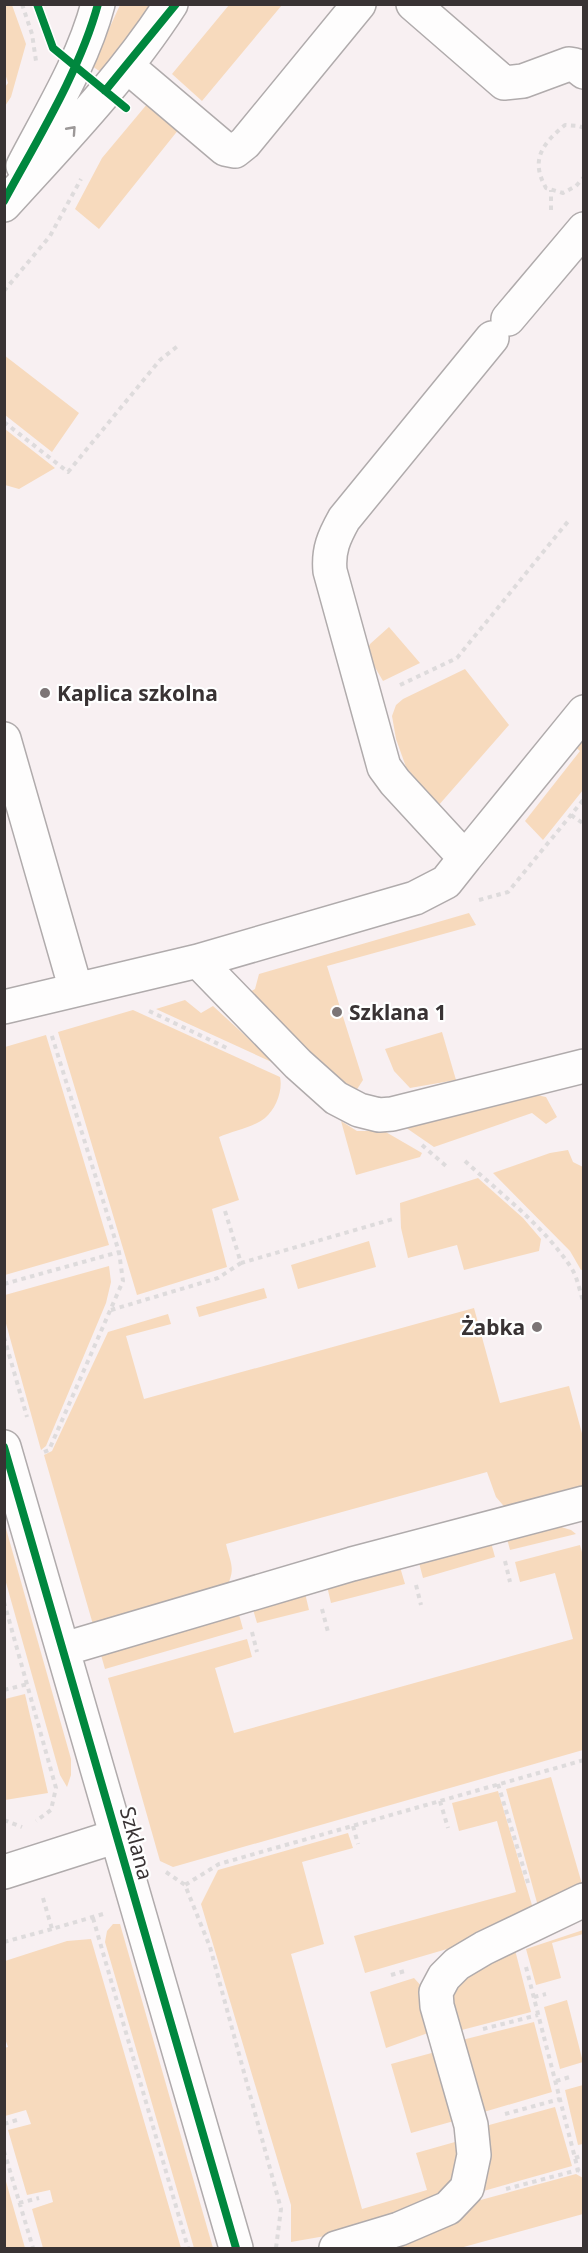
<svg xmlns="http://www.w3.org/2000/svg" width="588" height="2253" viewBox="0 0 588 2253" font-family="'Noto Sans',sans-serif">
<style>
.green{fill:#f7dabd}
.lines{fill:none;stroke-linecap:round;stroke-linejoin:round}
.minor-casing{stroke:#b0abac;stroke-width:36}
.path{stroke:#dedbdc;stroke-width:4;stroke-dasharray:4.5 4.5;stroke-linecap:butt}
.minor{stroke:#fefdfd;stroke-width:33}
.cycleway-casing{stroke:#fff;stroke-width:11}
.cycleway{stroke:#00873e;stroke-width:8}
.oneway{stroke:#9c9898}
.poi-dot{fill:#7c7576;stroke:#fff;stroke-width:2}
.labels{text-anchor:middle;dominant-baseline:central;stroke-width:4.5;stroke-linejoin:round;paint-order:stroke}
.poi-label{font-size:21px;font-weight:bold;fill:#393334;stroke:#fff;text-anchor:start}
.street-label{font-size:21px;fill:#393334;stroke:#fff}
</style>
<rect width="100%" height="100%" fill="#f8f0f2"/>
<path class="green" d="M5 4 12 5 26 44 11 97 5 106V87L8 83 4 70Z
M120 5H152L105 75 92 66Z
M229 5H282L202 101 172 74Z
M148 103 179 129 99 229 75 209 102 158Z
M4 355 79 413 52 452 5 415Z
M5 429 55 468 19 489 5 485Z
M389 627 420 663 383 681 366 652 370 644Z
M465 669 509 725 438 806 406 767 396 739 392 716 396 705 403 699Z
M583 723V790L543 840 525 821 580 751 568 741Z
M469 913 476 925 327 966 363 1080 354 1094 243 996 255 989 259 974Z
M185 1000 201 1013 213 1006 276 1064 156 1009Z
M133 1010 280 1077C283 1090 276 1109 265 1118 254 1127 233 1131 219 1137L239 1200 212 1209 227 1267 137 1295 58 1032Z
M442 1032 456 1080 410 1088 394 1071 385 1049Z
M46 1035 109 1245 5 1275V1047Z
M532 1094 546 1097 557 1117 546 1124 532 1113 434 1147 402 1125Z
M341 1121 357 1131H384L422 1153 420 1157 356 1175Z
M568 1150 573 1162 583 1167 584 1269 581 1270 570 1251 493 1173 550 1153Z
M478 1178 523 1218 541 1239 539 1251 464 1270 457 1245 408 1258 401 1228 400 1203Z
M369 1241 376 1267 298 1289 291 1265Z
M109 1266 111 1282 106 1303 46 1446 41 1450 5 1320V1295Z
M264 1288 267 1298 199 1317 196 1307Z
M474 1308 500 1403 569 1386 583 1437V1489L508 1511 496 1497 487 1472 226 1544C231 1566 236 1567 226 1589L94 1628 44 1455 52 1451 108 1332 168 1314 171 1324 126 1336 144 1399Z
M5 1525 71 1759V1775L67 1787 60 1775 5 1579Z
M558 1526 571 1530 576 1534 510 1550 506 1535Z
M490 1539 495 1557 423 1578 418 1559Z
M580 1545 584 1559 583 1750 173 1867 160 1861 108 1678 247 1639 252 1657 215 1668 234 1733 573 1639 555 1573 520 1582 515 1562Z
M400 1567 405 1584 331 1603 327 1586Z
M305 1593 309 1610 257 1623 252 1606Z
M238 1611 243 1629 105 1669 101 1655Z
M25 1694 48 1793 5 1800V1699Z
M551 1777 582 1884 570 1897 539 1910 506 1789Z
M498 1791 534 1912 471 1942 365 1973 354 1936 516 1892 497 1821 459 1831 452 1803Z
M348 1833 353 1848 302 1862 324 1944 291 1954 362 2209 427 2190 416 2153 462 2140V2159L444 2201 331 2235 291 2242V2205L201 1904 218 1870Z
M113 1924H120L213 2248H194L105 1942 107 1931Z
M583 1930V1934L552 1943 561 1978 536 1985 526 1949Z
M91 1939 181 2248H43L32 2209 53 2202 50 2190 27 2195 8 2130 31 2124 26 2110 5 2116 4 2048 8 2047 4 2036 5 1961 67 1941Z
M514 1946 531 2012 454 2032 451 1985Z
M414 1978 425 1990 428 2033 386 2048 370 1992Z
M567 2000 583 2062 560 2069 544 2007Z
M534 2022 552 2092 477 2114 458 2041Z
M439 2051 454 2121 411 2133 391 2064Z
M583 2085V2144L578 2145 565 2090Z
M555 2107 572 2166 473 2194 482 2127Z
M576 2174 583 2178V2214L460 2248H360L443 2219 477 2201Z
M5 2178 25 2248H5Z"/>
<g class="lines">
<g class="minor-casing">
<path id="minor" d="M413 4 504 83 523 81 569 64 575 65 584 72
M127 66 225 149 235 151 245 143 359 4
M23 166C50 114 83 61 98 4
M4 205C63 140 124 77 171 4
M508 319 584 229
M4 739 76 990
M465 858 584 712
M198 961 415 898 446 882 465 858 395 782 384 767 330 571C328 550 334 537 344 519L492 338
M4 1007 198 961 298 1064 336 1098 359 1110 379 1115 392 1114 584 1066
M4 1447 236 2248
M64 1649 352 1564 584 1503
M4 1872 117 1836
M336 2248 399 2229 448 2208 467 2188 474 2155 471 2125 437 2006 436 1992 444 1977 457 1964 484 1948 584 1900"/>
</g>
<path class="path" d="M22 4 32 34 36 61
M584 128 579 126 565 125C542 144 530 160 546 188L563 193 576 186 584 177
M551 210V190
M4 291 50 236 81 179
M4 422 68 472 160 360 179 345
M400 685 457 658 570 519
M571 815 584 824
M479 900 508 892 584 799
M149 1011 229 1049
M422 1145 446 1166
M465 1161C501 1194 545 1227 572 1269 578 1279 580 1293 584 1304
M225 1211 241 1263 393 1219
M4 1284 119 1252
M111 1310 218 1278 241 1263
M4 1337 27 1417
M44 1452 49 1450 123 1281 119 1252 51 1033
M505 1561 510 1582
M416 1585 421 1605
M4 1602 56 1788 51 1810 36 1821
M322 1609 328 1632
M252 1632 257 1652
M4 1690 28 1684
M498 1784 529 1886
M440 1801 448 1828
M4 1820 22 1827
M353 1826 358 1844
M166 1872 185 1885
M43 1898 52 1929 103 1914
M93 1918 188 2248
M4 1942 52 1929
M526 1967 575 2158 578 2170 584 2173
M391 1975 405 1971
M534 1997 546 1994
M483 2029 538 2015
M556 2081 570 2077
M505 2114 560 2099
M4 2124 17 2120
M4 2151 33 2248
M575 2158 584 2155
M506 2189 578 2170
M19 2203 39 2198
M276 2248 281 2209 210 1947 185 1885 219 1864 584 1760"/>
<use href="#minor" class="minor"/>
<g class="cycleway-casing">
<path id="cycleway" d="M37 4 53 48 126 108
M105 91 176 4
M4 201C37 140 80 71 98 4
M4 1447 236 2248"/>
</g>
<use href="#cycleway" class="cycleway"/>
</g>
<defs><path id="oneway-chevron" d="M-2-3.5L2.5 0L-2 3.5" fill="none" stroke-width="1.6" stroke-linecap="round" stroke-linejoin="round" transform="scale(1.5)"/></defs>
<use class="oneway" href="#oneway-chevron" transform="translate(72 130) rotate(-48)"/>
<g class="poi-dot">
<circle cx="45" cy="693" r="6"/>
<circle cx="337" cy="1012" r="6"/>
<circle cx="537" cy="1327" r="6"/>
</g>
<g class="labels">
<g class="poi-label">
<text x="57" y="693">Kaplica szkolna</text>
<text x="349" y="1012">Szklana 1</text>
<text x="525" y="1327" text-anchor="end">Żabka</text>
</g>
<g class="street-label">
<text transform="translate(137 1843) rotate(75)">Szklana</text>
</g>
</g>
<rect width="588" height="2253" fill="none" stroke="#393334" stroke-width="12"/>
</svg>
